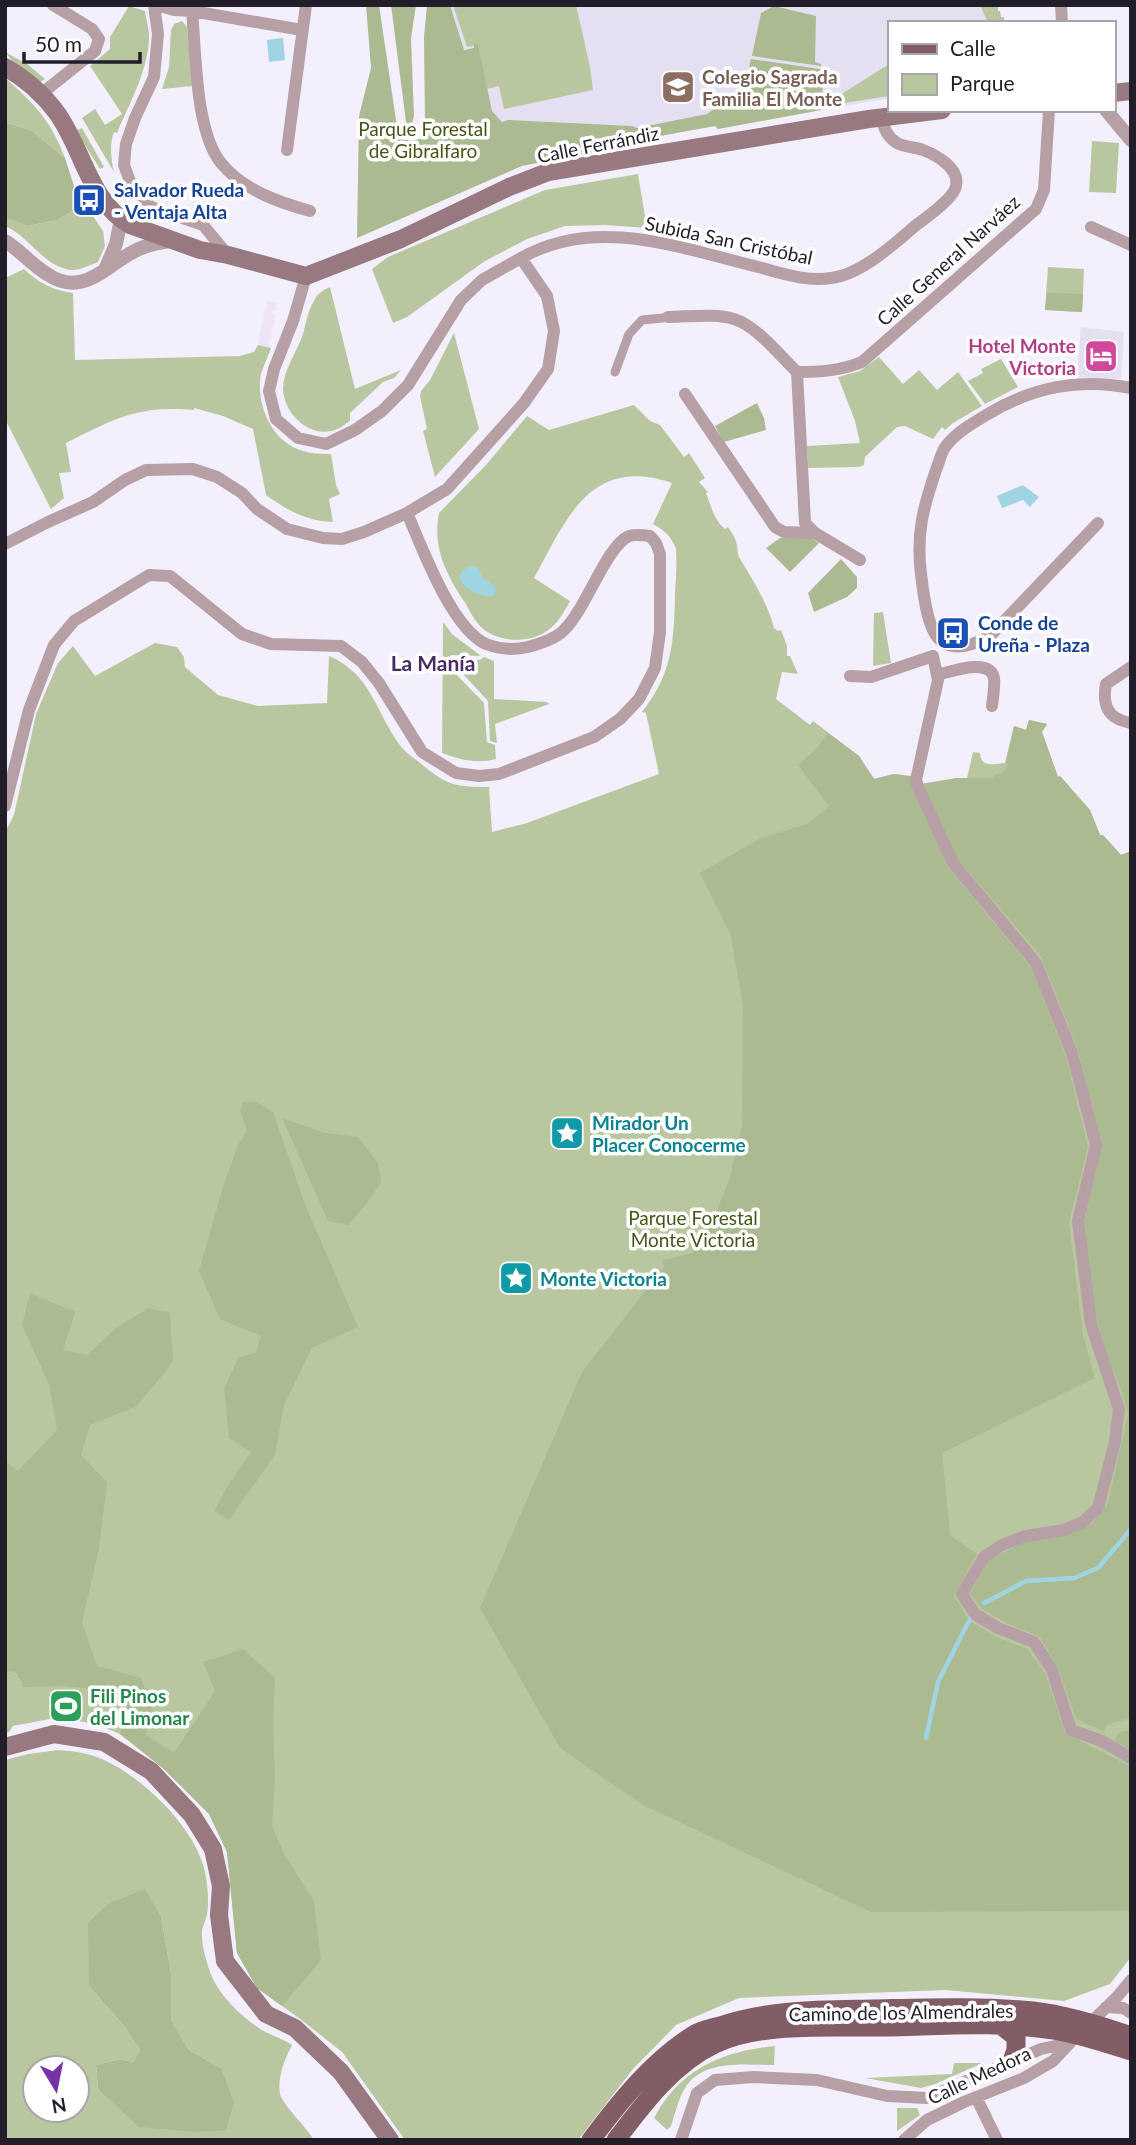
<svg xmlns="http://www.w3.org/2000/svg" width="1136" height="2145" viewBox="0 0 1136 2145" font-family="Lato,sans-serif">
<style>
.built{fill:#e5e0f1}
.industrial{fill:#eee3f7}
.green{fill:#b9c7a1;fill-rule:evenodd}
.forest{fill:#abba91}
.water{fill:#9fd4e3}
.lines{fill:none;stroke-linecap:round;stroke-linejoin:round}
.stream{stroke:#9fd4e3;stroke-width:4.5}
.pedestrian{stroke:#b6a0a5;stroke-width:9}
.minor{stroke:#b6a0a5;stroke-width:12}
.tertiary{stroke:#b6a0a5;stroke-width:14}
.secondary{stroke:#987980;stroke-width:18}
.primary{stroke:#825d65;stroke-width:19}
.labels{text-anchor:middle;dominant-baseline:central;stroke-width:7;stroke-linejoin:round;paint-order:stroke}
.education-label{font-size:19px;font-weight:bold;fill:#785e54;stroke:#fff;text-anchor:start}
.park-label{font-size:19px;fill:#455618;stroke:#fff}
.street-label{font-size:19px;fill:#211e2a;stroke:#fff}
.transit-label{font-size:19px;font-weight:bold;fill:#164399;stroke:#fff;text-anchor:start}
.hotel-label{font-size:19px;font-weight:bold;fill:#b23c85;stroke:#fff;text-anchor:end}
.culture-label{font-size:19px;font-weight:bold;fill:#0d838f;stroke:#fff;text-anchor:start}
.leisure-label{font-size:19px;font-weight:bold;fill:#27864d;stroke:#fff;text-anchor:start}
.neighbourhood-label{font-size:21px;font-weight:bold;fill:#482a63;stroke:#fff}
</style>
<rect width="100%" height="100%" fill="#f3effd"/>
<path class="built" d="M446 5H980L988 23H889V98L718 129 715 126 638 140V143L611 147 604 130 484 120Z
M1081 327 1124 332 1121 379 1077 377Z"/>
<path class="industrial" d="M267 301 276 303V311H273V314L275 315 269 347 258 345Z"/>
<path class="green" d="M453 5H576L590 67 593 90 504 109 499 86 487 89 478 45 467 47Z
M980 5H998V11H1000L1001 17H1004V23H988Z
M129 6 145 11C146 18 148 26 149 33 150 67 130 102 117 133L114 132C109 144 111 159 114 172L82 118 95 109 105 125 122 114 90 66 110 49V37Z
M182 21 187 27 193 86 162 89 169 67 171 30 174 24Z
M5 52 27 64 45 79 40 82 14 63Z
M889 64V96L838 104 837 97Z
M5 78C34 103 52 122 65 158L32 131 5 122Z
M82 128 104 167 100 169 76 131Z
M1092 141 1119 143 1116 193 1089 192Z
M638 174 647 228 606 225 565 226 527 239 485 261 407 317 393 323 372 269 388 257 545 190Z
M85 204 103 231 105 246 98 262C90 265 79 271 71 270 44 267 29 236 5 226V216L27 226 57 220Z
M1048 267 1084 269 1082 312 1045 310Z
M24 269C39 283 52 290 73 293L75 360 240 356 254 352 258 345 271 348C268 356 264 365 261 374 256 398 267 430 288 444 301 453 316 454 331 454L336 485 340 494 329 499 333 522C306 521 287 510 266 495L253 429 223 416 194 408V410C137 405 114 419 66 443L71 472 59 473 64 498 51 509 5 419V278Z
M330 287 355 389 401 370 394 378 383 382 350 413V421C344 425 338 430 331 431 306 436 284 412 283 389 283 371 296 353 302 337 306 325 307 312 314 301 318 293 323 290 330 287Z
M454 333 479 429 435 477 423 431 427 429 420 396 421 391 430 380Z
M879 357 903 384 919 370 937 390 958 372 982 406 953 423 945 430 942 427 933 439 905 426 897 427 865 457 864 465 859 467 808 468 807 446 860 443 855 421 838 377 860 371Z
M1001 359 1018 387 985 404 968 381 983 373 981 369Z
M634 405 650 421 660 425 684 457 689 453 705 478 699 482 708 492 706 493C711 506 714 520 725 529L728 527C731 532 735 536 736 542 738 548 737 554 740 559 752 578 769 606 774 628L778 631 781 630 787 646V656H790L798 674 782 672 776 699 810 725 813 721 859 756 874 779 894 774 921 784 967 778 973 752 980 753C980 768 995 764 1005 763L1014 726 1026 730 1029 720 1047 724 1042 732 1058 777 1060 776 1090 810 1100 835H1103L1121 855 1129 852 1131 856V1957L1110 1984 1064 2001 946 1990 739 1998 676 2025 633 2069 578 2140H405L342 2052 299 2018 257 1988 237 1953 227 1852 209 1814 164 1769 120 1734 98 1725 74 1720 50 1719 13 1726 9 1732 5 1733V1671H12L20 1677 22 1685 5 1548V832L14 815 36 714 58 663 73 646 95 676 155 643 177 647 184 657 185 667 218 695 258 706 327 703 329 656C371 674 375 710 399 744 404 751 412 757 419 762 446 785 454 787 489 787L492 832 527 823 659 774 646 713 642 712C673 673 674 640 675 593 676 578 677 563 676 549 671 536 665 531 653 524L672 483C590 455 566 520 534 578L570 601C565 610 560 620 552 627 534 644 499 644 481 627 475 621 470 612 466 604 447 576 432 548 439 513L486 465 527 416 549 430Z
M883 612 891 663 873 666 874 613Z
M443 622 452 634 481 656 451 655 447 661 449 667 484 703 487 742 495 745 496 759C476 764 461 760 442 753Z
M484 657 494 661V699L547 702 549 704 495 724 497 743 490 741 488 701 452 662 453 659 480 660Z
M58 1750C74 1751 89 1753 104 1760 144 1778 196 1829 205 1872 208 1886 209 1901 207 1915 206 1920 203 1925 202 1930 201 1945 207 1964 212 1977 221 1997 241 2016 259 2028 269 2035 282 2038 292 2045 285 2058 277 2078 280 2094 283 2105 307 2128 314 2140H5V1760L28 1754ZM145 1890 161 1916 171 1973V2020L189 2050 221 2068 98 2090 96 2065 120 2059 133 2062 140 2050 125 2027 89 1986ZM35 2068H77V2110H35Z
M775 2046 774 2065C746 2065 706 2059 687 2085 679 2096 675 2114 671 2126L667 2130 654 2118C679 2070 722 2051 775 2046Z
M954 2063H983L935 2084 921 2088 865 2078 952 2074Z
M897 2108H917L920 2115 897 2131Z"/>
<path class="forest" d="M366 5H379L397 127 403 139 411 141 420 139 425 126 424 37 427 5H450L464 50 474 48V45L478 44 492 111 502 122 508 120 632 126 637 128 707 114 721 104 727 107C740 93 747 79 751 59L820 69 823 82 821 110 718 129 715 126 638 140V143L522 166 357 238 359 116 371 68Z
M391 5H416L411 38 414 116 412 125 408 126 406 122Z
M774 6 816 16 815 62 821 64V66L752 56 761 13Z
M5 122 32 131 65 158 74 186 85 204 57 220 27 226 6 217Z
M1047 293 1083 294 1082 312 1045 310Z
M757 403 764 418 766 430 724 442 715 426Z
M780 538H811L819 543 790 572 766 548Z
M841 559 857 577V588L847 597 814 612 808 593Z
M1029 720 1047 724 1042 732 1058 777 1060 776 1090 810 1100 835H1103L1121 855 1129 852 1131 856V1718L1109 1724 1103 1731 1076 1719 1058 1668 1040 1637 1004 1622 982 1609 970 1594 990 1559 1027 1541 1065 1535 1092 1524 1108 1503 1128 1414 1121 1389 1107 1356 1094 1309 1084 1224 1101 1147 1078 1050 1041 956 956 857 921 784 956 778H993L994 775C1001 774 1006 771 1008 764L1006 763 1014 726 1026 730Z
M828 733 859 756 874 779 894 774 911 776 947 866 1032 969 1066 1057 1088 1147 1069 1223 1083 1336 1095 1378 942 1453 950 1535 977 1554 954 1596 970 1621 996 1637 1027 1649 1045 1673 1065 1733 1131 1767V1911L871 1912 643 1805 560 1748 480 1608 582 1372 664 1267 663 1260 693 1253 710 1228 730 1177 742 1125 743 1006 731 936 700 873 759 839 809 823 829 806 798 765 815 750Z
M243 1102H256L273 1112 306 1207 358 1327 312 1348 284 1405 275 1455 229 1520 214 1511 228 1485 251 1452 229 1438 224 1388 239 1357 256 1353 261 1336 220 1319 199 1271 222 1190 238 1145 247 1131 240 1111Z
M282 1118 325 1133 358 1137 378 1163 381 1182 367 1203 348 1225 328 1221Z
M30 1293 75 1312 63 1350 87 1355 117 1327 149 1308 170 1313 173 1362 137 1406 90 1425 81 1455 107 1482 99 1549 82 1622 97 1666 141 1678 152 1708 146 1735 174 1753 215 1691 203 1662 243 1649 275 1678 273 1725 275 1778 272 1826 284 1854 314 1901 321 1960 282 2006 257 1988 237 1953 227 1852 209 1814 164 1769 120 1734 130 1693 64 1686 23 1687C20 1677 17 1670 5 1671V1461L18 1471 57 1430 49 1384 22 1325Z
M1131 1730V1750L1114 1740 1120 1732Z
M145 1889 161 1916 171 1973V2020L189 2050 221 2068 234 2103 226 2130 199 2132 139 2127 98 2089 96 2065 120 2059 133 2062 140 2050 125 2027 89 1986 88 1923 108 1904Z"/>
<path class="water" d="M283 38 285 60 269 62 267 40Z
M1023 485 1039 497 1030 507 1023 500 1002 508 997 496Z
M472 566 478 568 483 578 495 586 496 591 493 596C475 599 442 575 472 566Z"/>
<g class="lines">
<path class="stream" d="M984 1603 1026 1581 1074 1578 1098 1568 1131 1529
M926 1738 938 1682 970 1619"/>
<path class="pedestrian" d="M615 372 629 334 642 320 663 318"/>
<path class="minor" d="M154 5 158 34 154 77 135 118 126 144 124 165 131 184 151 207 203 225 228 255
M157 5 174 10 192 11 302 30
M1061 5 1062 23
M192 11C196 52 195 131 221 163 243 190 278 202 310 211
M41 94 95 51 99 39 92 29 53 5
M287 150 306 5
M1091 227 1131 245
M521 258C597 215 680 248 758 267 781 273 806 282 831 278 860 275 893 245 915 226 926 218 954 198 956 186 960 168 936 155 923 150 915 147 904 147 897 143 887 137 883 127 882 117
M668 317C689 317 714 313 734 319 757 326 780 356 797 372
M797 372C819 372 840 371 862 362L1036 209 1044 190 1049 110
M797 372 805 523 815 533 860 560
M685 394 775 527 784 532 815 533
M1098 523 990 636C975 644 955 653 940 640 927 629 923 591 921 574 916 534 923 508 936 470 939 463 941 452 946 446 957 432 973 423 988 414 1033 387 1078 378 1131 388
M5 544 48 522 93 502 125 480 146 470 193 469 217 477 242 493 257 509 287 529 323 538 342 539 364 532 407 513 447 489 524 403 548 369 554 331 547 296 521 258 482 280 461 300 408 385 382 411 355 430 326 444 298 438 276 419 269 391 274 369 293 321 306 276
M933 656 938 680 916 780 918 787 953 863 1036 963 1072 1053 1096 1145 1078 1221 1091 1324 1119 1409 1115 1442 1098 1508 1083 1522 1064 1530 1025 1536 1002 1545 984 1557 962 1594 975 1614 998 1628 1034 1642 1052 1670 1071 1730 1102 1741 1131 1758
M1131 667 1106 684C1102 706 1108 719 1131 723
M937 675C950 672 990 657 994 678 995 686 993 698 992 706
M850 676 871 677 933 656
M5 806 29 710 54 645 74 621 149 575 170 576 242 634 271 644 341 646 362 662 379 683 422 752 456 773 479 776 499 774 594 737 620 719 639 699 655 668 660 632V554L656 543 650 536C643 535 636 534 629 536 605 547 586 611 562 632 553 640 539 644 528 647 515 650 499 649 486 644 451 628 422 547 407 513
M1106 2007 1123 2008 1131 2013
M1088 2025 1117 1997 1131 1980
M976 2097 997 2140
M681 2140 697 2093 715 2080 753 2077 817 2080 887 2096 927 2098 1041 2049 1069 2043
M904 2140 927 2120 964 2102 1024 2078 1053 2061 1070 2043"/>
<path class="tertiary" d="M1106 110 1131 140
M5 241C20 250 32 265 47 274 87 301 110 258 144 247 153 243 165 242 175 240
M105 270 116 244 121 219"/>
<path class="secondary" d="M5 67C26 79 43 94 57 113 83 149 89 201 130 225L200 250 228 255 306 276 401 239 509 187 548 172 869 119 942 110
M1113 93 1131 91
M5 1747 54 1734 104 1742 151 1771 192 1815 213 1849 221 1886 219 1915 225 1961 266 2014 295 2028 341 2072 390 2140"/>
<path class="primary" d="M1003 2027 1016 2037V2050L1012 2061
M591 2140C620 2101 653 2060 695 2034 703 2030 712 2028 720 2026 770 2009 822 2010 873 2009 926 2008 980 2006 1033 2011 1067 2015 1099 2025 1131 2036
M616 2140C644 2103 673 2064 715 2044 760 2022 833 2028 883 2027 940 2026 998 2021 1054 2030 1080 2034 1105 2043 1131 2051"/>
</g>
<defs>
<g id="school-square" transform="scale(1.75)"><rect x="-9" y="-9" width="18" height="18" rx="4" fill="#8d6e63" stroke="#fff"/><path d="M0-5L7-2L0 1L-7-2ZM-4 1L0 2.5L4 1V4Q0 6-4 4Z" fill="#fff"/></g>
<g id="bus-square" transform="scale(1.75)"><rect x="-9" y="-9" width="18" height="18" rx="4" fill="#1a4fb4" stroke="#fff"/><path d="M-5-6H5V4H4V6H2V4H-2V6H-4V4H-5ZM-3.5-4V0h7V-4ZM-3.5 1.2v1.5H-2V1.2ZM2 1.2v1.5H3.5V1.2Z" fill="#fff"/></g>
<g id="hotel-square" transform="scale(1.75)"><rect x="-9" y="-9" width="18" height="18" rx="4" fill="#d1479c" stroke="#fff"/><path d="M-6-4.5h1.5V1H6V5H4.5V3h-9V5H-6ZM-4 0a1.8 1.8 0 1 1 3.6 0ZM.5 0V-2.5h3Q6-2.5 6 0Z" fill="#fff"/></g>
<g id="sight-square" transform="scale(1.75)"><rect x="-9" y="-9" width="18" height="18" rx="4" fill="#0f9aa8" stroke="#fff"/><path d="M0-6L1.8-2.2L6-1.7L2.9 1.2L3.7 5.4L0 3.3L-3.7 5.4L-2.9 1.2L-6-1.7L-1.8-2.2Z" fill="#fff"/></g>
<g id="stadium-square" transform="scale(1.75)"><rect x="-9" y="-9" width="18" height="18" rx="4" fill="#2e9e5b" stroke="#fff"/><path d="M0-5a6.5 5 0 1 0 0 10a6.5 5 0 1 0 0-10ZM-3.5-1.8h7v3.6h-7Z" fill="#fff"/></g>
</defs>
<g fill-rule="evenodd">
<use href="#school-square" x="678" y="87"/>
<use href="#bus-square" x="89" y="200"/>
<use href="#hotel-square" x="1101" y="356"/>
<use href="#bus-square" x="953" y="633"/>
<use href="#sight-square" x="567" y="1133"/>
<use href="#sight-square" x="516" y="1278"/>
<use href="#stadium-square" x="66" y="1706"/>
</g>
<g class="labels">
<g class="education-label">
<text x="702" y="76">Colegio Sagrada<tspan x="702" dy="22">Familia El Monte</tspan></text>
</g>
<g class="park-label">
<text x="423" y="128">Parque Forestal<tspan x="423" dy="22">de Gibralfaro</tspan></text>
<text x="693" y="1217">Parque Forestal<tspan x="693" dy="22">Monte Victoria</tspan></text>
</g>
<g class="street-label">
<text transform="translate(598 144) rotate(-11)">Calle Ferrándiz</text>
<text transform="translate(729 240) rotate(12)">Subida San Cristóbal</text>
<text transform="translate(948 260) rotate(-42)">Calle General Narváez</text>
<text transform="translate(901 2012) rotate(-1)">Camino de los Almendrales</text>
<text transform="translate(979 2075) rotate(-25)">Calle Medora</text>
</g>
<g class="transit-label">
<text x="114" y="189">Salvador Rueda<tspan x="114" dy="22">- Ventaja Alta</tspan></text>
<text x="978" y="622">Conde de<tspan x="978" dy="22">Ureña - Plaza</tspan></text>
</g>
<g class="hotel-label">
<text x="1076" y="345">Hotel Monte<tspan x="1076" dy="22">Victoria</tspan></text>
</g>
<g class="culture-label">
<text x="592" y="1122">Mirador Un<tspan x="592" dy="22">Placer Conocerme</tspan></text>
<text x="540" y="1278">Monte Victoria</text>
</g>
<g class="leisure-label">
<text x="90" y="1695">Fili Pinos<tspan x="90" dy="22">del Limonar</tspan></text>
</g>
<g class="neighbourhood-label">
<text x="433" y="662">La Manía</text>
</g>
</g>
<rect width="1136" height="2145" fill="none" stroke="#211e2a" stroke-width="14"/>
<rect x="888" y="21" width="228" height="91" fill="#ffffff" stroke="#a6a5aa" stroke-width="2"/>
<rect x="902" y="44" width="35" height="10" fill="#825d65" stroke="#a6a5aa" stroke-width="2"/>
<text x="950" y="56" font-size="21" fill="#211e2a">Calle</text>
<rect x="902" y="74" width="35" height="21" fill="#b9c7a1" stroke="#a6a5aa" stroke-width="2"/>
<text x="950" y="91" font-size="21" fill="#211e2a">Parque</text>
<g transform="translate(56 2089) rotate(170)"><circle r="33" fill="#ffffff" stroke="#a6a5aa" stroke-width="2"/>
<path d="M0-5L12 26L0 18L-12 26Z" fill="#7533a7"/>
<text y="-10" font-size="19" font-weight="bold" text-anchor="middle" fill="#211e2a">N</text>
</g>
<path d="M24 52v10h116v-10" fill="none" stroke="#211e2a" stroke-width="3.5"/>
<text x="35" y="52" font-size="21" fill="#211e2a" stroke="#ffffff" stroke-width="5" paint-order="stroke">50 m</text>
</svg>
